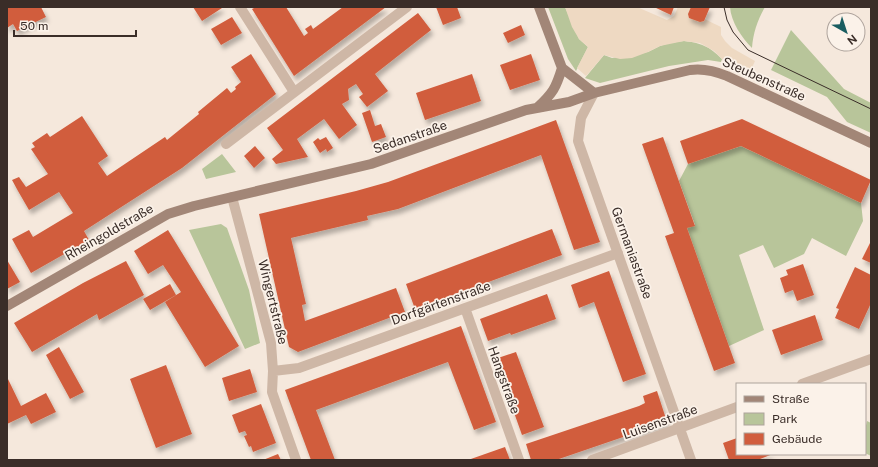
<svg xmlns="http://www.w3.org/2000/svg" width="878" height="467" viewBox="0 0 878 467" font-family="'Public Sans',sans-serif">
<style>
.green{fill:#b8c59a}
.plaza{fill:#eed9c2}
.building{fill:#d15d3d;filter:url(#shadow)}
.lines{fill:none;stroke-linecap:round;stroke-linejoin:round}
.street{stroke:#ceb7a6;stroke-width:10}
.secondary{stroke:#a28677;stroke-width:10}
.tram{stroke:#3a2d28;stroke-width:1}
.labels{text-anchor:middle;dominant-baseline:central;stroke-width:3.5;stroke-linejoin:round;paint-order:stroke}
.street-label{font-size:13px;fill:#3a2d28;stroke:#fbf2e9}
</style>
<defs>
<filter id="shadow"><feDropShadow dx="2.5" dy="4.5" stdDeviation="2" flood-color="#0004"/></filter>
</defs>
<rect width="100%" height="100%" fill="#f5e8dc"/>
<path class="green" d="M548 7H565L579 39 588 47 576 71 568 59Z
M730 7H765C758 19 753 33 752 48 742 38 731 22 730 7Z
M791 30 844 89 871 103V133L847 122 827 97 771 70Z
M684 41C701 43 709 46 722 59L721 62 708 60 669 66 600 83 585 78 604 55 612 58 648 52 660 46 669 43Z
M741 146 861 203 863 221 846 256 812 238 804 254 774 268 763 245 739 255 764 330 729 346 687 228 695 225 679 181 688 164Z
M222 154 236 172 206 179 202 169Z
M221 224 227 228 249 290 260 343 245 349 189 230Z
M867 421 871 423V456L865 453V430Z"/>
<path class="plaza" d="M565 7H637L667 20 674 16 678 7H692L690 12 721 27V35L725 41 732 48 755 61 749 74 722 59 714 51 700 43 684 41 660 46 648 52 632 58 620 59 604 55 586 76 577 68 588 47 579 39 572 27Z"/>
<path class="building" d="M7 7H41L46 17 17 31 13 24 7 28Z
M193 7H221L222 8 202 21Z
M256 7H286L304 36 308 33 305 29 311 25 313 29 343 7H386L294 76 252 9Z
M436 7H457L461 18 443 25Z
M654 7H674L671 15Z
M691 7H710L704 21 700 22 689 18 688 14Z
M418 13 431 30 375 74 388 91 367 107 359 97 363 94 356 84 348 89 349 100 342 104 357 125 339 139 324 119 297 139 308 157 276 164 272 159 283 150 267 128Z
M232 17 242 33 221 45 211 29Z
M521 25 525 35 508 43 503 33Z
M251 54 276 94 182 168 84 231 89 240 31 273 12 239 29 230 33 237 73 213 59 192 29 210 18 191 12 180 19 177 26 187 48 174 31 149 35 147 32 143 47 133 50 137 82 116 108 156 98 163 107 176 165 137 167 140 199 114 198 112 227 88 231 93 236 89 235 87 241 82 231 67Z
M531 54 540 80 510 90 500 65Z
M472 74 481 101 425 120 416 93Z
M370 110 375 126 381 124 386 137 372 142 362 113Z
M742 119 871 180 861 203 741 146 688 164 680 141Z
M556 120 600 242 574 250 541 155 398 209 367 216 368 220 291 238 306 304 302 305 305 321 396 288 405 312 298 352 289 347 259 214 356 191 388 182Z
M326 137 333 148 327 152 326 149 320 153 313 142 318 138 320 140Z
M663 137 695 226 687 228 735 363 714 371 665 236 674 233 642 144Z
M255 146 265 158 254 168 244 156Z
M552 229 562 255 415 309 406 284Z
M168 230 239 346 205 367 165 302 181 292 163 265 148 274 134 251Z
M871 241V263L862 259Z
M7 260 20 282 7 289Z
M126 261 144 295 99 320 97 314 32 352 14 323 83 283Z
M803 264 814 295 797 301 793 290 785 293 780 278 788 275 786 270Z
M855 267 871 275V303L859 329 835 318 839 309 836 308Z
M609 271 646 374 623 382 594 302 579 308 571 285Z
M170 284 176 295 150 310 143 299Z
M547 294 556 319 511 335 510 333 488 341 480 319Z
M815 315 823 340 781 355 772 330Z
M461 326 496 422 474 430 448 362 316 410 335 460H311L285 390Z
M59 347 84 392 70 399 46 355Z
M516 352 544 427 522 435 495 359Z
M166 365 192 434 156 448 130 379Z
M250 369 257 392 229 401 222 378Z
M7 377 21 406 46 393 56 412 31 424 26 415 7 424Z
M657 391 667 422 556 460H531L526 444 639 406 645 403 643 396Z
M261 404 276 443 253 452 251 446 249 447 244 436 247 435 245 431 239 433 232 415Z
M737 438V454H773L760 459V460H729L723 443Z
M505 447 510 460H468Z
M278 454 281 460H263Z"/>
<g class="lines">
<path class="street" d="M240 7 294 92
M594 93 581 118 578 141 691 460
M226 144 407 7
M232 197 271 343 273 371 272 392 296 460
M465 308 519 460
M273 371 299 368 618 253
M802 384 871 359
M592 460 737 407"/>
<path class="secondary" d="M539 7 562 68 594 93
M537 108C553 93 556 88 562 68
M7 306 168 214 194 206 371 164 526 110 569 102 594 93 690 70C704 68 715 71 727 76L871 143"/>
<path class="tram" d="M724 7 727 20 733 32 748 50 871 109
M870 7 871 8"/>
</g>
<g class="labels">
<g class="street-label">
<text transform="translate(764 79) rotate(24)">Steubenstraße</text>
<text transform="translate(410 137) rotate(-19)">Sedanstraße</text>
<text transform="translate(109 232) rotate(-30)">Rheingoldstraße</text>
<text transform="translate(632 253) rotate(70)">Germaniastraße</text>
<text transform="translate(273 302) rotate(76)">Wingertstraße</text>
<text transform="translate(441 303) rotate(-20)">Dorfgärtenstraße</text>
<text transform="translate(504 380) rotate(70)">Hangstraße</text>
<text transform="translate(660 422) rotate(-20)">Luisenstraße</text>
</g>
</g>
<rect width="878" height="467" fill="none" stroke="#3a2d28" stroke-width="16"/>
<rect x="736" y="383" width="130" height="72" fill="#fbf2e9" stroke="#aea39c"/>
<rect x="744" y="396" width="20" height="6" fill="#a28677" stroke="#aea39c"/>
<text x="772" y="403" font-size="12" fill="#3a2d28">Straße</text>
<rect x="744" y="413" width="20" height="12" fill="#b8c59a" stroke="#aea39c"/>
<text x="772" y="423" font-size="12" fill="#3a2d28">Park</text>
<rect x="744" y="433" width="20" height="12" fill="#d15d3d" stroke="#aea39c"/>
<text x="772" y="443" font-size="12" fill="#3a2d28">Gebäude</text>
<g transform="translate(846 32) rotate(141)"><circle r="19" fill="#fbf2e9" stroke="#aea39c"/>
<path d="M0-3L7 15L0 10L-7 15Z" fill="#195d60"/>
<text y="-6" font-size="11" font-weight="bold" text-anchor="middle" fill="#3a2d28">N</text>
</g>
<path d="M14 30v6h122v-6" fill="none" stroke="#3a2d28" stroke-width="2"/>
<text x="20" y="30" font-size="12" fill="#3a2d28" stroke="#fbf2e9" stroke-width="3" paint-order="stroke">50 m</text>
</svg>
